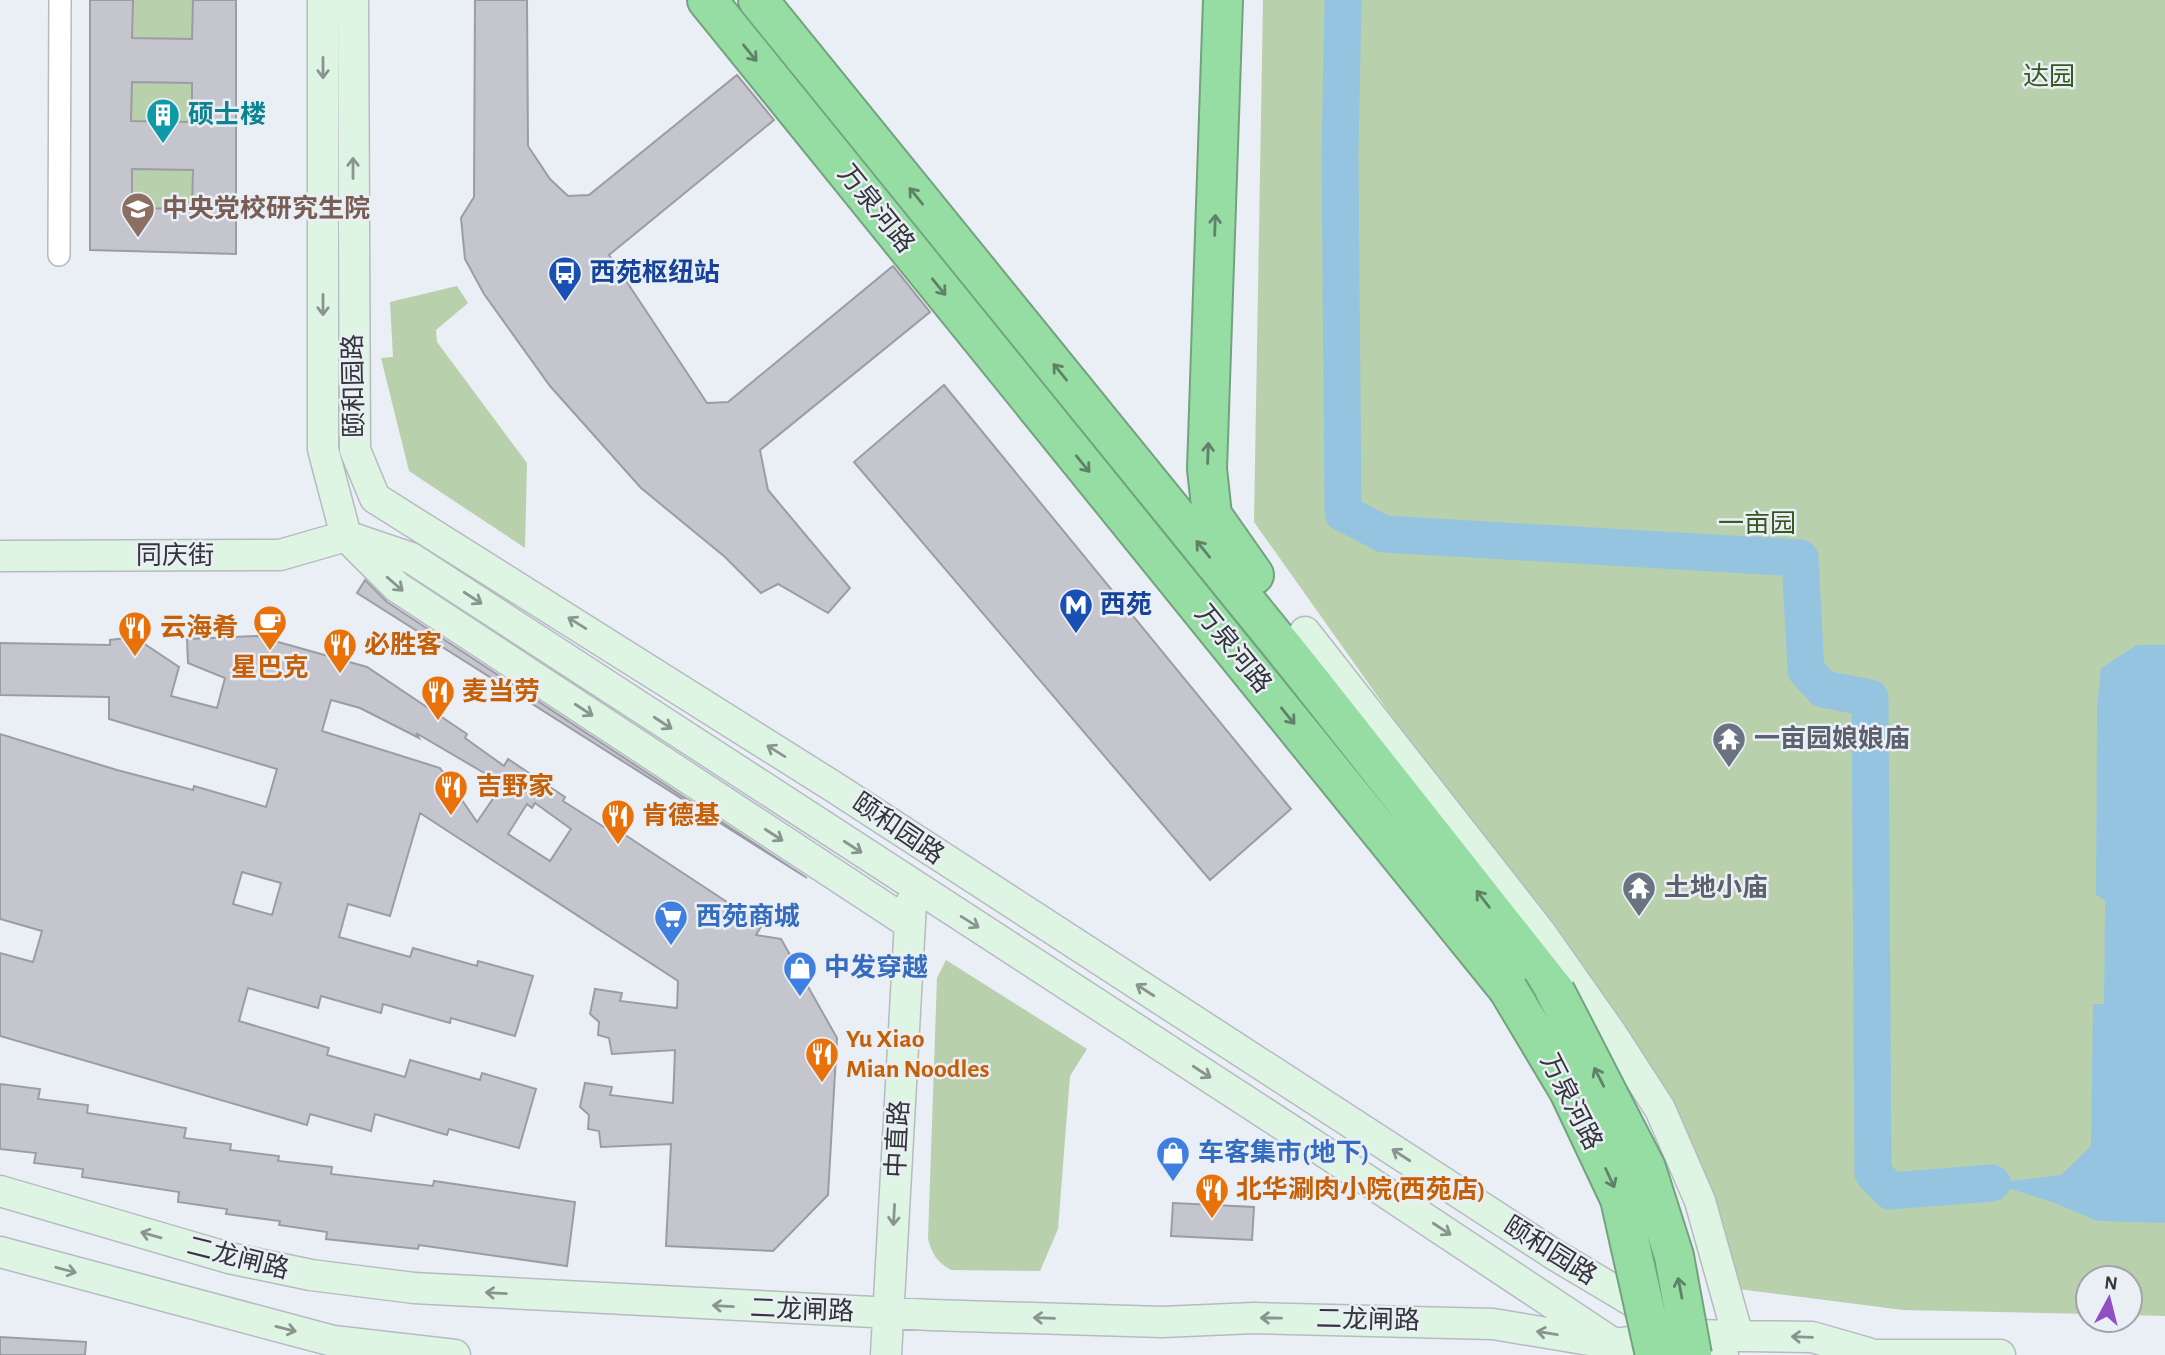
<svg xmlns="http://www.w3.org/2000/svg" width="2165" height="1355" viewBox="0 0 2165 1355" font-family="'Alegreya Sans','Noto Sans SC',sans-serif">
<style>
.green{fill:#b9d0ac}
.water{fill:#95c4e1}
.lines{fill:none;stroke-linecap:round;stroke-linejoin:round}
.river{stroke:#95c4e1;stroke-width:37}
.building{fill:#c4c5cd;stroke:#9c9da4;stroke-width:2;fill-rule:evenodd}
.street-casing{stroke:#b6bac1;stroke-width:24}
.secondary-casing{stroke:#b6bac1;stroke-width:33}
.highway-casing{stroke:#73a27e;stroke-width:42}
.street{stroke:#fff;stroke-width:21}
.secondary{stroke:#dff5e3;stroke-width:30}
.highway{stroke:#95dda3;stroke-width:38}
.highway-bridge-casing{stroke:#73a27e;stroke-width:42;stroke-linecap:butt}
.highway-bridge{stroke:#95dda3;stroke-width:38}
.oneway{stroke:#5f8168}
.oneway2{stroke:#89958e}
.labels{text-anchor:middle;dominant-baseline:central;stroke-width:5;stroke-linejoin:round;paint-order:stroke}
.park-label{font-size:26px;fill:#37591f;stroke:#eaeef5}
.culture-label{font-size:26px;font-weight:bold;fill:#0d838f;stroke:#eaeef5;text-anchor:start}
.education-label{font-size:26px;font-weight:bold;fill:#785e54;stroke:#eaeef5;text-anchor:start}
.street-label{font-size:26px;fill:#333538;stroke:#eaeef5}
.transit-label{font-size:26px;font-weight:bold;fill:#164399;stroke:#eaeef5;text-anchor:start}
.food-label{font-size:26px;font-weight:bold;fill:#c56008;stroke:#eaeef5;text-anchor:start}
.worship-label{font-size:26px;font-weight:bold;fill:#5b616d;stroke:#eaeef5;text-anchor:start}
.shop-label{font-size:26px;font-weight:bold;fill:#366cbe;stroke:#eaeef5;text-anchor:start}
</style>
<rect width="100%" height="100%" fill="#eaeef5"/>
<path class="green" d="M133 0H193L192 39 132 38Z
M1263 0H2165V1316L2130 1315V1278H2088V1314L1903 1310 1730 1288 1673 1113 1254 522Z
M132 82 192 83V122L131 121Z
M132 169 193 170 192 209 132 208Z
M457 286 468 303 436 330 437 342 527 463 525 548 409 471 381 358 393 357 390 302Z
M946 960 1087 1049 1070 1076 1058 1229 1040 1271 951 1270C937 1262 932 1254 928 1239L937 978Z"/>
<path class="water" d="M2137 645H2165V1223L2097 1221 2052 1202 1992 1183 2061 1175 2091 1146 2093 1004H2104L2105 900 2096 895 2097 706 2101 668Z"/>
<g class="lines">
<path class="river" d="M1343 0 1340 155 1343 513 1384 534 1800 558 1806 670 1823 689 1870 698 1873 1173 1890 1191 1992 1183"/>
</g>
<path class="building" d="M90 0H133L132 38 192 39 193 0H236V254L90 250ZM132 82 192 83V122L131 121ZM132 169 193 170 192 209 132 208Z
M475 0H527L528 146 550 179 568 196 589 195 737 75 774 120 609 255 707 403 728 402 893 266 930 312 760 450 768 490 850 588 828 613 778 584 761 593 725 557 641 488 550 386 484 294 465 259 461 218 474 197Z
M944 385 1291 809 1210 880 854 462Z
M365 580 387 602 807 878 357 593Z
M257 636 367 667 467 734 465 738 504 766 508 759 565 797 563 801 604 827 607 823 762 925 756 935 781 939 837 1038 828 1195 773 1251 666 1246 671 1144 601 1147 599 1131 588 1129 589 1115 580 1107 585 1083 612 1087 610 1095 673 1103 675 1050 612 1054 609 1038 598 1035 599 1022 590 1014 595 989 622 993 620 1001 677 1008 678 981 420 813 390 916 348 904 339 937 410 957 413 948 477 966 478 961 533 976 515 1036 451 1018 450 1023 383 1004 381 1013 321 996 318 1008 248 988 239 1021 329 1048 327 1055 405 1077 410 1060 480 1080 482 1073 536 1089 519 1148 449 1129 447 1135 375 1114 371 1131 310 1114 307 1125 0 1036V953L33 962 42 931 0 919V734L117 770 193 790 194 786 266 807 277 769 109 719V697L0 695V643L110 645V640L134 637 179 667 171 696 217 708 225 678 188 663 187 639ZM331 700 360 708 419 738 416 733 503 784 477 822 440 768 322 731ZM535 803 571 829 550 861 508 834 527 804 532 808ZM242 872 281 883 272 915 233 904Z
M0 1084 40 1089 38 1099 88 1105 87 1113 186 1128 184 1138 231 1144 230 1150 279 1156 278 1161 332 1167 331 1174 433 1186 434 1181 575 1202 567 1266 419 1245 418 1249 326 1239 327 1232 279 1225 280 1221 226 1214 227 1209 178 1202 179 1192 82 1177 83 1169 34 1163 36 1153 0 1149Z
M1173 1203 1254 1207 1252 1240 1171 1236Z
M0 1337 86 1342 85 1355H0Z"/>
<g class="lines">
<g class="street-casing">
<path id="street" d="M59 255 60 0"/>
</g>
<g class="secondary-casing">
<path id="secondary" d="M323 0V449L346 536 397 587 910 924
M353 0 355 450 375 498 834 787 1555 1255 1723 1355
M346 536 411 558 1323 1151 1608 1340
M0 556 280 555 346 536
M1305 632 1540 932 1611 1033 1660 1109 1700 1201 1738 1336
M0 1191 229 1258 311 1275 414 1288 931 1315 1162 1322 1254 1318 1493 1324 1614 1344 1687 1335 1812 1337 1868 1353
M0 1252 333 1341 455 1355
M886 1355 911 903
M1862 1355H2000"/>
</g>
<g class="highway-casing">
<path id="highway" d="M707 0 1508 989
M758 0 1299 667 1555 991
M1223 0 1207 469 1212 515 1254 575"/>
</g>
<use href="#street" class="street"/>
<use href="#secondary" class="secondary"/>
<use href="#highway" class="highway"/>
<g class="highway-bridge-casing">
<path id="highway-bridge" d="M1508 989 1569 1091 1620 1199 1655 1355
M1555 991 1646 1168 1674 1256 1692 1355"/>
</g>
<use href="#highway-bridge" class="highway-bridge"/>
</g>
<defs><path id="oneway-shaft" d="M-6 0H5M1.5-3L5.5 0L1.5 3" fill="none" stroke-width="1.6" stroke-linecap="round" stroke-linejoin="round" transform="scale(1.75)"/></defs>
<g class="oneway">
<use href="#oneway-shaft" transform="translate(750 53) rotate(51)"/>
<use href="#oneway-shaft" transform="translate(916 196) rotate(-129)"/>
<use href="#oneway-shaft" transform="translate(1215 225) rotate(-88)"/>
<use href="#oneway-shaft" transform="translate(939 287) rotate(51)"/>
<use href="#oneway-shaft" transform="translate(1060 372) rotate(-129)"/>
<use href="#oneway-shaft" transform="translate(1208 453) rotate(-88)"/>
<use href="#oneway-shaft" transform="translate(1083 464) rotate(51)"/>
<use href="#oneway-shaft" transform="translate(1203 549) rotate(-129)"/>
<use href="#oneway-shaft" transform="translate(1288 716) rotate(51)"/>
<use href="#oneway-shaft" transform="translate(1483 899) rotate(-128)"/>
<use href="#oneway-shaft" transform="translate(1599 1077) rotate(-117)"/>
<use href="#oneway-shaft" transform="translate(1610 1178) rotate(65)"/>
<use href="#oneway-shaft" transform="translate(1680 1288) rotate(-101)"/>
</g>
<g class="oneway2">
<use href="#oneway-shaft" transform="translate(323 68) rotate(90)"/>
<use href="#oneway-shaft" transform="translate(353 168) rotate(-90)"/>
<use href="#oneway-shaft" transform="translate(323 305) rotate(90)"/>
<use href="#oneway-shaft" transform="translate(395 584) rotate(41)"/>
<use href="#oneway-shaft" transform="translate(473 598) rotate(33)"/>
<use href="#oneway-shaft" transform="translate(577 623) rotate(-148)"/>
<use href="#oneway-shaft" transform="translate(584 710) rotate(33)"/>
<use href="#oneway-shaft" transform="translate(663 723) rotate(33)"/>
<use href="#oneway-shaft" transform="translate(776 751) rotate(-148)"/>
<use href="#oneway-shaft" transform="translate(774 835) rotate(33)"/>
<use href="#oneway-shaft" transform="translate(853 847) rotate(33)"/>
<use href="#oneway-shaft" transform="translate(970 922) rotate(32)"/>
<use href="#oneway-shaft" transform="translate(1145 990) rotate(-147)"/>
<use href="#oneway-shaft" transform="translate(1202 1072) rotate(33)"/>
<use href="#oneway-shaft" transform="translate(1401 1155) rotate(-147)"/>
<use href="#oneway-shaft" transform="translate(894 1215) rotate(93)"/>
<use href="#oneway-shaft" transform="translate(1442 1229) rotate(33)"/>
<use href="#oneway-shaft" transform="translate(151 1235) rotate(-164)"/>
<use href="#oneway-shaft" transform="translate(66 1270) rotate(15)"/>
<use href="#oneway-shaft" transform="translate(496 1293) rotate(-177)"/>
<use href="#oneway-shaft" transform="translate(723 1306) rotate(-177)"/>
<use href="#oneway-shaft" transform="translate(1044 1318) rotate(-178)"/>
<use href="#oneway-shaft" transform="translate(1271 1318) rotate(-179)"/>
<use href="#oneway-shaft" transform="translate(286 1329) rotate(14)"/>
<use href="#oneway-shaft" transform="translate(1547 1333) rotate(-171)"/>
<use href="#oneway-shaft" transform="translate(1802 1337) rotate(-178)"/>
</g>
<defs>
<g id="building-pin" transform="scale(1.75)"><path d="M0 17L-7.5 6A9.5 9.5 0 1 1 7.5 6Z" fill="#0f9aa8" stroke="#eaeef5"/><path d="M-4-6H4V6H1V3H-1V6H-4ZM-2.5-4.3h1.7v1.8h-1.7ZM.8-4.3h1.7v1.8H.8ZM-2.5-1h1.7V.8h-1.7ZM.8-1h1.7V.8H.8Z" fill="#fff"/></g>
<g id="university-pin" transform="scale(1.75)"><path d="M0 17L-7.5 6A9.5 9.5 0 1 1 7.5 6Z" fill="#8d6e63" stroke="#eaeef5"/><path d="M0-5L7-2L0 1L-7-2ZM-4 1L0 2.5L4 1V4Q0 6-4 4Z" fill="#fff"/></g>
<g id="bus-pin" transform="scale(1.75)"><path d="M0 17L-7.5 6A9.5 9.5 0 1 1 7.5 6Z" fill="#1a4fb4" stroke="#eaeef5"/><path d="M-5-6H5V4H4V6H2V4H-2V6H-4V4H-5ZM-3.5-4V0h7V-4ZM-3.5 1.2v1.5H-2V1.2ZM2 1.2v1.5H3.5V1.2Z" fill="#fff"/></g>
<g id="metro-pin" transform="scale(1.75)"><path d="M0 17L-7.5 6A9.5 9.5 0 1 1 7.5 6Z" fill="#1a4fb4" stroke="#eaeef5"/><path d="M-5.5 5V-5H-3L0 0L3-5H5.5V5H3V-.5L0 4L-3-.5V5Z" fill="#fff"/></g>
<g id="cafe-pin" transform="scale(1.75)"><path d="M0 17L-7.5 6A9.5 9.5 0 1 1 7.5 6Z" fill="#e8710a" stroke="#eaeef5"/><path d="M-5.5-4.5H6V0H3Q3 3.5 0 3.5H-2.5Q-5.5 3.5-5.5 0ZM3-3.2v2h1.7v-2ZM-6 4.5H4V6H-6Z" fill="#fff"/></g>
<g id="restaurant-pin" transform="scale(1.75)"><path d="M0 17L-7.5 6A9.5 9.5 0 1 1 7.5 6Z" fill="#e8710a" stroke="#eaeef5"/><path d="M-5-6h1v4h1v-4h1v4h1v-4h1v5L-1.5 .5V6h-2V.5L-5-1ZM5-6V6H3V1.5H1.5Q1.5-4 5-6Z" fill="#fff"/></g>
<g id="temple-pin" transform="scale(1.75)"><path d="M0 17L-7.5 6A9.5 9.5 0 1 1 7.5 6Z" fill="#6b7280" stroke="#eaeef5"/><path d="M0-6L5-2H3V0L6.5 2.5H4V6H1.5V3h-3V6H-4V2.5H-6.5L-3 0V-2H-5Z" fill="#fff"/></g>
<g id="supermarket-pin" transform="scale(1.75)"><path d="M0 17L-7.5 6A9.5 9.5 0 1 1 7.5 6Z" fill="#3f7fe0" stroke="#eaeef5"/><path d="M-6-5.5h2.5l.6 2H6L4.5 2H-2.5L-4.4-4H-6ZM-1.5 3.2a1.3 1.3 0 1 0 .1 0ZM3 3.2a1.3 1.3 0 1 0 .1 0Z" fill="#fff"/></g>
<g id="shop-pin" transform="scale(1.75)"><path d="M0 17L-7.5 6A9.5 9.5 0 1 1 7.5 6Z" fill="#3f7fe0" stroke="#eaeef5"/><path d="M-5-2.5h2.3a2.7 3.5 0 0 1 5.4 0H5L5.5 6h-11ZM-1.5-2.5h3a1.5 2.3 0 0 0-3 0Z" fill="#fff"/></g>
</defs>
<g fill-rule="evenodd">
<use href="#building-pin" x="163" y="115"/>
<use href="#university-pin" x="138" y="209"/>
<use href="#bus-pin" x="565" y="273"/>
<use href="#metro-pin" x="1076" y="605"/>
<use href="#cafe-pin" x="270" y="622"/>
<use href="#restaurant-pin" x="135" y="628"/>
<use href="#restaurant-pin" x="340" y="645"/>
<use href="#restaurant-pin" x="438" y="692"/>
<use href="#temple-pin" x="1729" y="739"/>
<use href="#restaurant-pin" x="451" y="787"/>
<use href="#restaurant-pin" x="618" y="816"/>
<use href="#temple-pin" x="1639" y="888"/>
<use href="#supermarket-pin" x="671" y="917"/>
<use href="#shop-pin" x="800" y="968"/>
<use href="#restaurant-pin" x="822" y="1054"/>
<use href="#shop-pin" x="1173" y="1153"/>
<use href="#restaurant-pin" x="1212" y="1190"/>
</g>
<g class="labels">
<g class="park-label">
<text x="2049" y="77">达园</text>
<text x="1757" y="524">一亩园</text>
</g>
<g class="culture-label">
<text x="188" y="115">硕士楼</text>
</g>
<g class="education-label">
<text x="162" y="209">中央党校研究生院</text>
</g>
<g class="street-label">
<text transform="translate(876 209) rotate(51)">万泉河路</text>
<text transform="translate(354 386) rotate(-91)">颐和园路</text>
<text x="175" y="556">同庆街</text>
<text transform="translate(1233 649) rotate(51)">万泉河路</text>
<text transform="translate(898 829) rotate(34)">颐和园路</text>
<text transform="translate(1571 1102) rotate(63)">万泉河路</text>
<text transform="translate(898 1139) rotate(-87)">中直路</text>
<text transform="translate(1550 1251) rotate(32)">颐和园路</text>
<text transform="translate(238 1258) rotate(14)">二龙闸路</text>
<text transform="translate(802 1310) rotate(2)">二龙闸路</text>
<text transform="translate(1368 1320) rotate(1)">二龙闸路</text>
</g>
<g class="transit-label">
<text x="590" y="273">西苑枢纽站</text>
<text x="1100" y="605">西苑</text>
</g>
<g class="food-label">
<text x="160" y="628">云海肴</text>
<text x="364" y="645">必胜客</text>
<text x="270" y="668" text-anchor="middle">星巴克</text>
<text x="462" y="692">麦当劳</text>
<text x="476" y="787">吉野家</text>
<text x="642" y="816">肯德基</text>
<text x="846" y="1039">Yu Xiao<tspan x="846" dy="30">Mian Noodles</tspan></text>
<text x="1236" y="1190">北华涮肉小院(西苑店)</text>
</g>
<g class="worship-label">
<text x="1754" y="739">一亩园娘娘庙</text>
<text x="1664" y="888">土地小庙</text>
</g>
<g class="shop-label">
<text x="696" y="917">西苑商城</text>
<text x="824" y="968">中发穿越</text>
<text x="1198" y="1153">车客集市(地下)</text>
</g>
</g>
<g transform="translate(2109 1299) rotate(7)"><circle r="33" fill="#eaeef5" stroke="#a1a4a9" stroke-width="2"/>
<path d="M0-5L12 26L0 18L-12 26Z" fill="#914ec3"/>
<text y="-10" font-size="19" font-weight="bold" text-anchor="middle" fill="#333538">N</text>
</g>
</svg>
